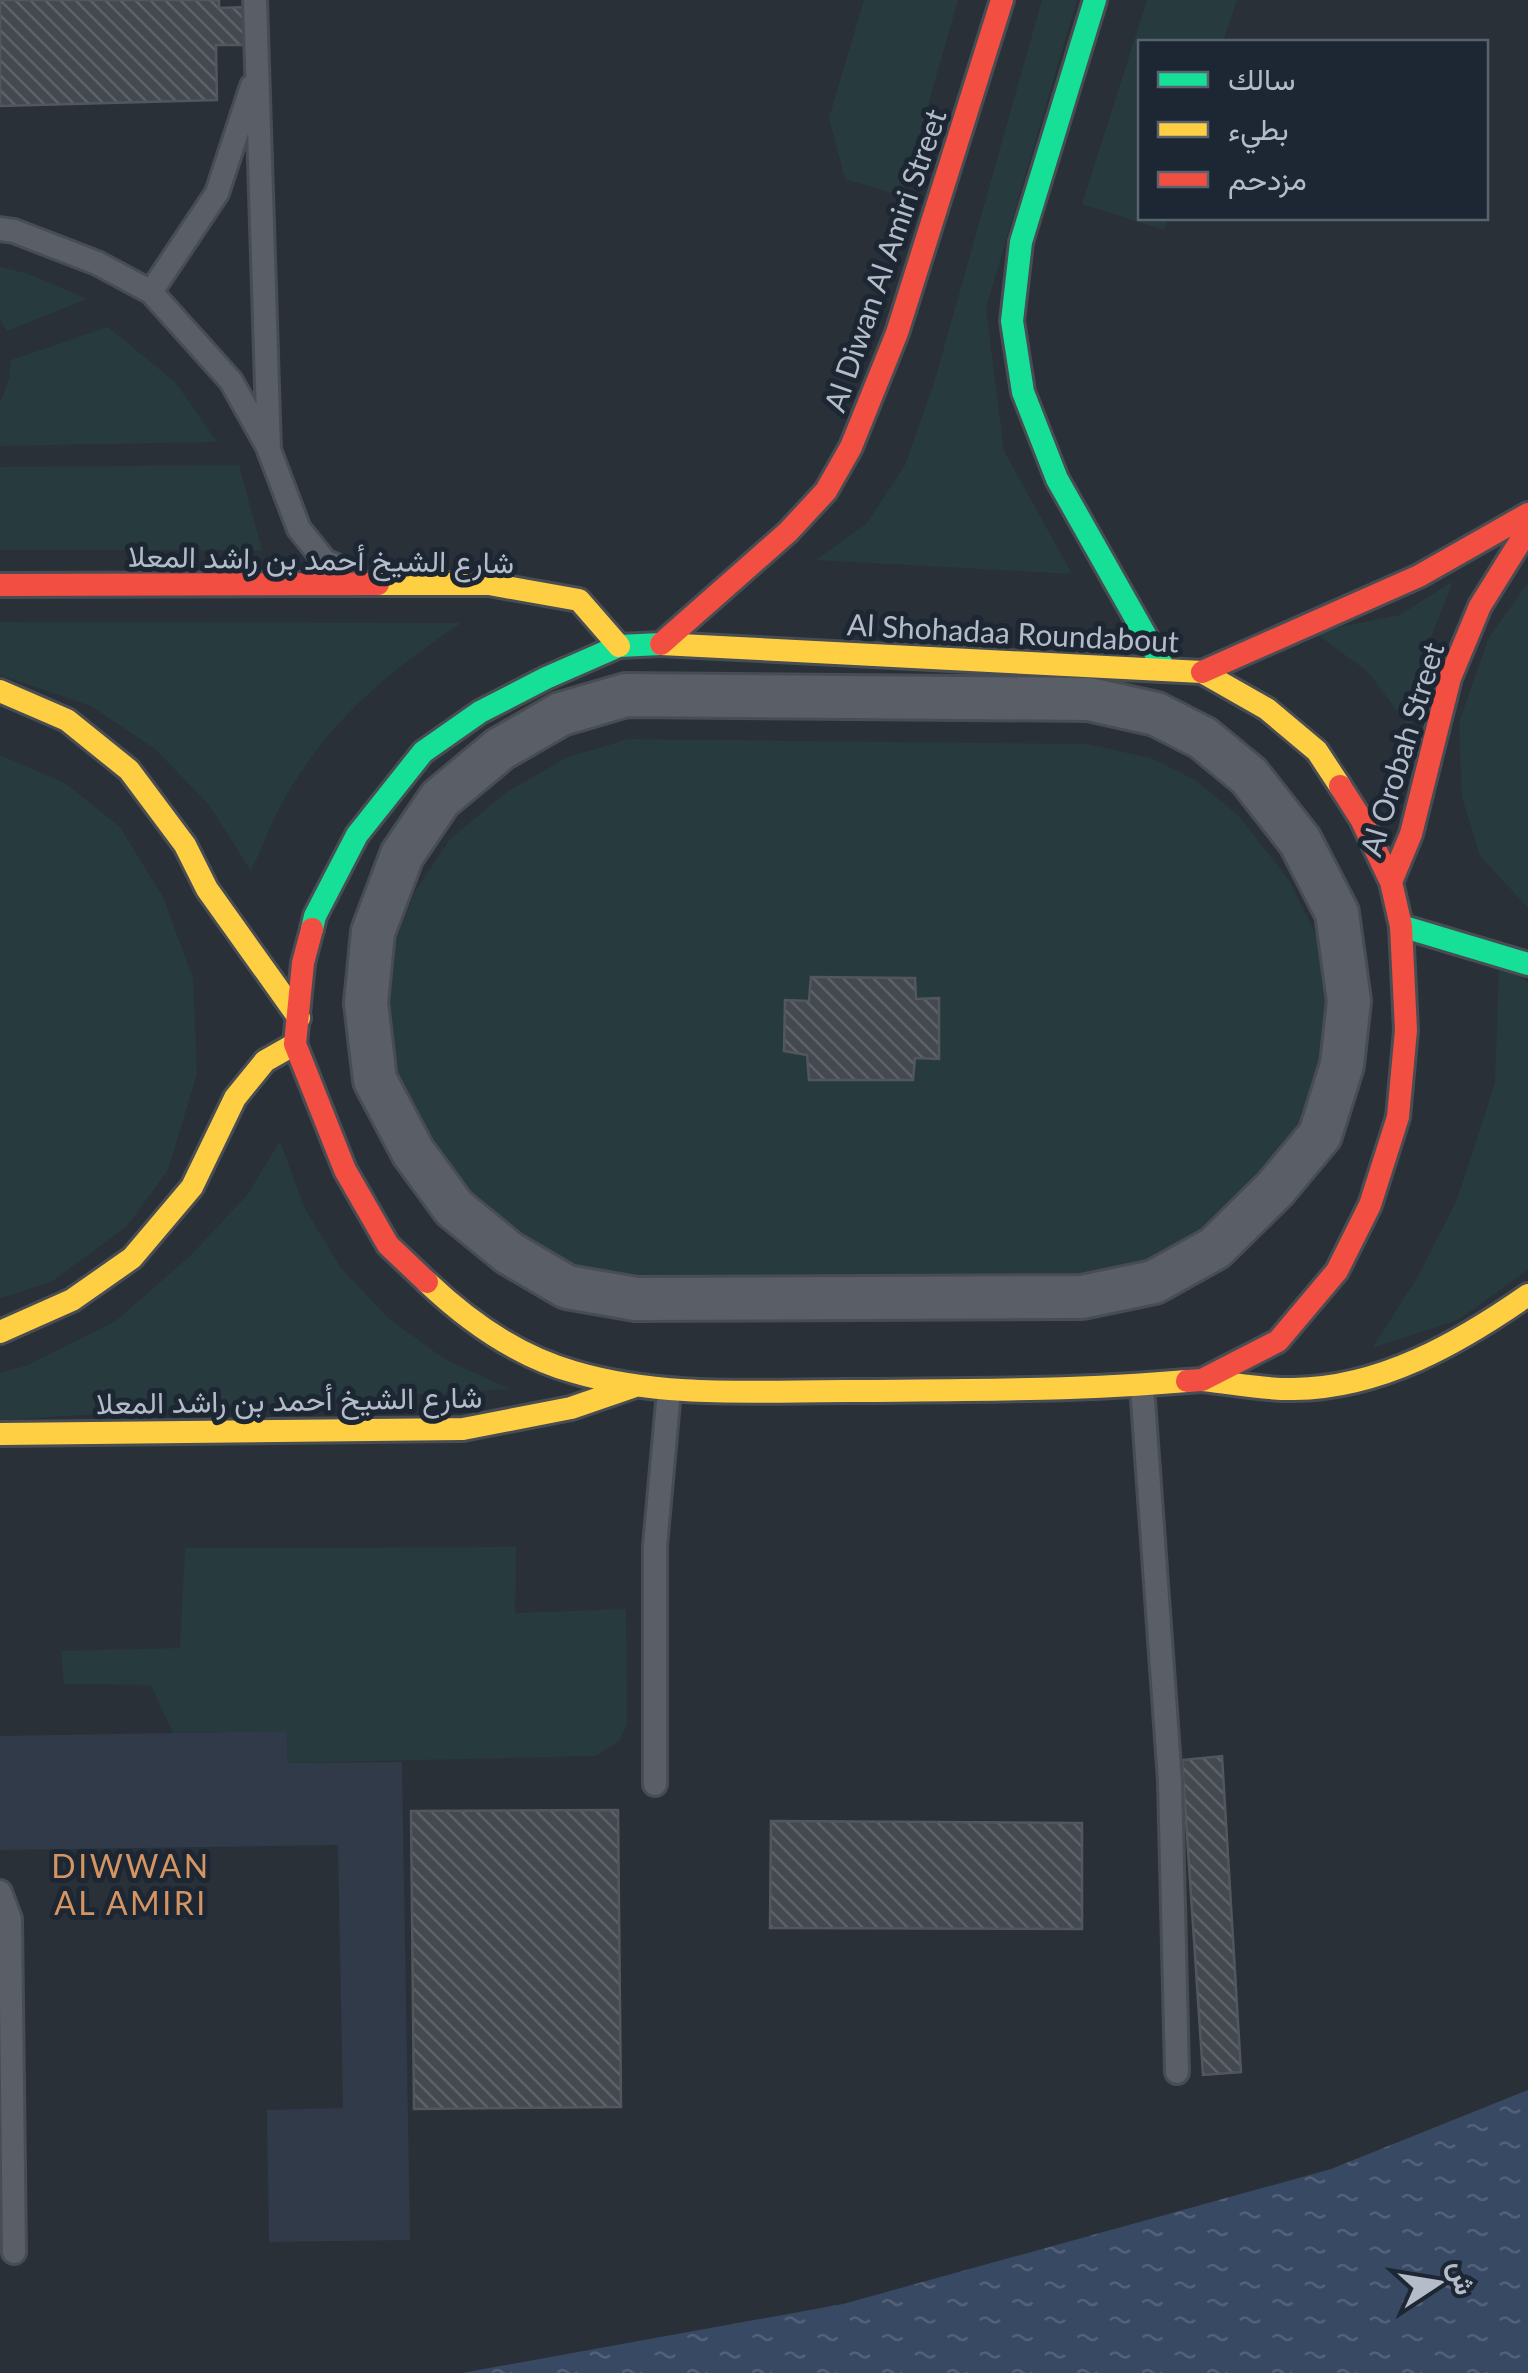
<svg xmlns="http://www.w3.org/2000/svg" width="1528" height="2373" viewBox="0 0 1528 2373" font-family="Lato,Vazirmatn,sans-serif">
<style>
.airport{fill:#313a48}
.green{fill:#273a3e}
.water{fill:url(#water-ripples)}
.building{fill:url(#building-back-hatch);stroke:#52575f;stroke-width:2.5}
.lines{fill:none;stroke-linecap:round;stroke-linejoin:round}
.lane-casing{stroke:#484c53;stroke-width:28}
.street-casing{stroke:#484c53;stroke-width:48}
.fast-casing{stroke:#484c53;stroke-width:28}
.slow-casing{stroke:#484c53;stroke-width:28}
.jam-casing{stroke:#484c53;stroke-width:28}
.lane{stroke:#5a5e66;stroke-width:22}
.street{stroke:#5a5e66;stroke-width:42}
.fast{stroke:#16e098;stroke-width:22}
.slow{stroke:#ffcf43;stroke-width:22}
.jam{stroke:#f24e42;stroke-width:22}
.labels{text-anchor:middle;dominant-baseline:central;stroke-width:10;stroke-linejoin:round;paint-order:stroke}
.street-label{font-size:30px;fill:#b4bcc9;stroke:#1d2633}
.neighbourhood-label{font-size:32px;letter-spacing:2.5px;fill:#d59563;stroke:#1d2633}
</style>
<defs>
<pattern id="water-ripples" width="26" height="14" patternUnits="userSpaceOnUse" patternTransform="scale(2.5)"><rect width="26" height="14" fill="#384963"/><path d="M2 4q2-2 4 0t4 0M15 11q2-2 4 0t4 0" fill="none" stroke="#526178"/></pattern>
<pattern id="building-back-hatch" width="6" height="6" patternUnits="userSpaceOnUse" patternTransform="scale(2.5)"><rect width="6" height="6" fill="#444950"/><path d="M-1 5l2 2M0 0l6 6M5-1l2 2" fill="none" stroke="#5d6168"/></pattern>
</defs>
<rect width="100%" height="100%" fill="#2a3038"/>
<path class="airport" d="M287 1731 288 1763 402 1762 410 2240 269 2242 267 2110 343 2108 338 1845 0 1850V1736Z"/>
<path class="green" d="M864 0H958L902 196 845 179 829 118Z
M1042 0H1077L986 308 1004 451 1072 574 816 560 866 524 905 465 934 383Z
M1147 0H1237L1223 42H1140V218H1168L1164 230 1082 204Z
M0 267 26 273 87 299 7 331 0 319Z
M108 327 176 383 217 442 0 446V403L9 379 11 360Z
M239 465 262 550H0V467Z
M1453 581 1429 642 1410 728 1368 672 1314 632 1400 615Z
M1528 583V908L1480 856 1462 797 1459 722 1489 637Z
M0 622 461 623C387 673 334 716 287 794 273 818 263 846 251 871L209 805 155 749 91 706 0 675Z
M628 739 1087 744 1151 758 1195 780 1239 816 1288 879 1323 948 1335 1032 1328 1093 1207 1268 637 1317 424 1176 379 1034 386 966 414 893 450 839 508 791 566 758Z
M0 755 65 783 120 827 163 897 193 978 197 1074 168 1170 127 1226 51 1282 0 1298Z
M1499 965 1528 982V1270L1458 1320 1372 1348 1416 1280 1457 1200 1495 1083Z
M280 1141 304 1207 341 1268 389 1319 446 1360 510 1389 0 1420V1373L25 1366 116 1321 191 1255 248 1194Z
M516 1547 515 1613 626 1609 627 1724 619 1741 596 1756 288 1763 286 1731 173 1733 151 1685 64 1684 61 1651 180 1648 185 1548Z"/>
<path class="water" d="M1528 2090V2373H462L843 2304 1331 2169Z"/>
<path class="building" d="M0 0H219V8L245 7 246 45H216L217 100 0 106Z
M811 977 915 978 916 999 939 998V1059L915 1058 913 1080H809L807 1055 784 1051 785 1000 809 1001Z
M1222 1756 1241 2072 1203 2075 1182 1760Z
M618 1810 621 2107 414 2109 411 1811Z
M771 1821 1082 1823V1929L770 1928Z"/>
<g class="lines">
<g class="lane-casing">
<path id="lane" d="M255 0 269 450 299 529 325 561 346 570
M0 229 14 231 97 263 151 292 231 381 268 447
M151 292 217 193 252 86
M1142 1386 1170 1781 1177 2072
M655 1784V1546L669 1391
M0 1892 10 1919 14 2252"/>
</g>
<g class="street-casing">
<path id="street" d="M626 695 1089 699 1156 714 1203 738 1249 776 1300 841 1337 913 1349 1001 1342 1065 1320 1135 1275 1189 1215 1248 1154 1282 1082 1297 636 1299 567 1287 509 1253 454 1208 413 1152 375 1080 366 1003 373 932 402 855 440 799 500 749 561 714Z"/>
</g>
<g class="fast-casing">
<path id="fast" d="M1095 0 1021 242 1012 321 1023 392 1057 479 1165 670
M1401 926 1528 964
M312 929 315 916 357 835 423 752 480 712 546 678 619 646 661 644"/>
</g>
<g class="slow-casing">
<path id="slow" d="M378 584H489L579 600 619 646
M661 644 1202 672 1267 709 1317 751 1340 786
M0 691 67 720 129 770 185 845 207 889 299 1018
M427 1282C469 1322 517 1356 574 1372 662 1398 755 1391 846 1391 960 1390 1073 1391 1187 1381
M0 1332 72 1300 132 1258 192 1187 235 1098 265 1061 295 1044
M1202 1380C1233 1383 1263 1390 1294 1389 1381 1388 1459 1343 1528 1295
M0 1434 463 1429 571 1408 635 1386"/>
</g>
<g class="jam-casing">
<path id="jam" d="M0 585 378 584
M661 644 788 532 826 491 851 447 897 333 1002 0
M1202 672 1419 576 1528 514
M1391 882 1411 834 1450 678 1480 606 1528 529
M312 929 303 963 295 1044 345 1170 388 1245 427 1282
M1187 1381 1202 1380 1278 1341 1337 1271 1370 1205 1398 1117 1406 1030 1401 926 1391 882 1361 819 1340 786"/>
</g>
<use href="#lane" class="lane"/>
<use href="#street" class="street"/>
<use href="#fast" class="fast"/>
<use href="#slow" class="slow"/>
<use href="#jam" class="jam"/>
</g>
<g class="labels">
<g class="street-label">
<text transform="translate(884 260) rotate(-71)">Al Diwan Al Amiri Street</text>
<text transform="translate(321 558) rotate(1)">شارع الشيخ أحمد بن راشد المعلا</text>
<text transform="translate(1013 632) rotate(3)">Al Shohadaa Roundabout</text>
<text transform="translate(1401 749) rotate(-73)">Al Orobah Street</text>
<text transform="translate(289 1399) rotate(-1)">شارع الشيخ أحمد بن راشد المعلا</text>
</g>
<g class="neighbourhood-label">
<text x="131" y="1865">DIWWAN<tspan x="131" dy="37">AL AMIRI</tspan></text>
</g>
</g>
<rect x="1138" y="40" width="350" height="180" fill="#1d2633" stroke="#59626f" stroke-width="2.5"/>
<rect x="1158" y="72" width="50" height="15" fill="#16e098" stroke="#59626f" stroke-width="2.5"/>
<text x="1228" y="90" font-size="30" fill="#b4bcc9">سالك</text>
<rect x="1158" y="122" width="50" height="15" fill="#ffcf43" stroke="#59626f" stroke-width="2.5"/>
<text x="1228" y="140" font-size="30" fill="#b4bcc9">بطيء</text>
<rect x="1158" y="172" width="50" height="15" fill="#f24e42" stroke="#59626f" stroke-width="2.5"/>
<text x="1228" y="190" font-size="30" fill="#b4bcc9">مزدحم</text>
<g transform="translate(1438 2283) rotate(78)" stroke="#1d2633" stroke-width="8" paint-order="stroke">
<path d="M0-8L18 38L0 25L-18 38Z" fill="#b4bcc9"/>
<text y="-15" font-size="28" font-weight="bold" text-anchor="middle" fill="#b4bcc9">ش</text>
</g>
</svg>
